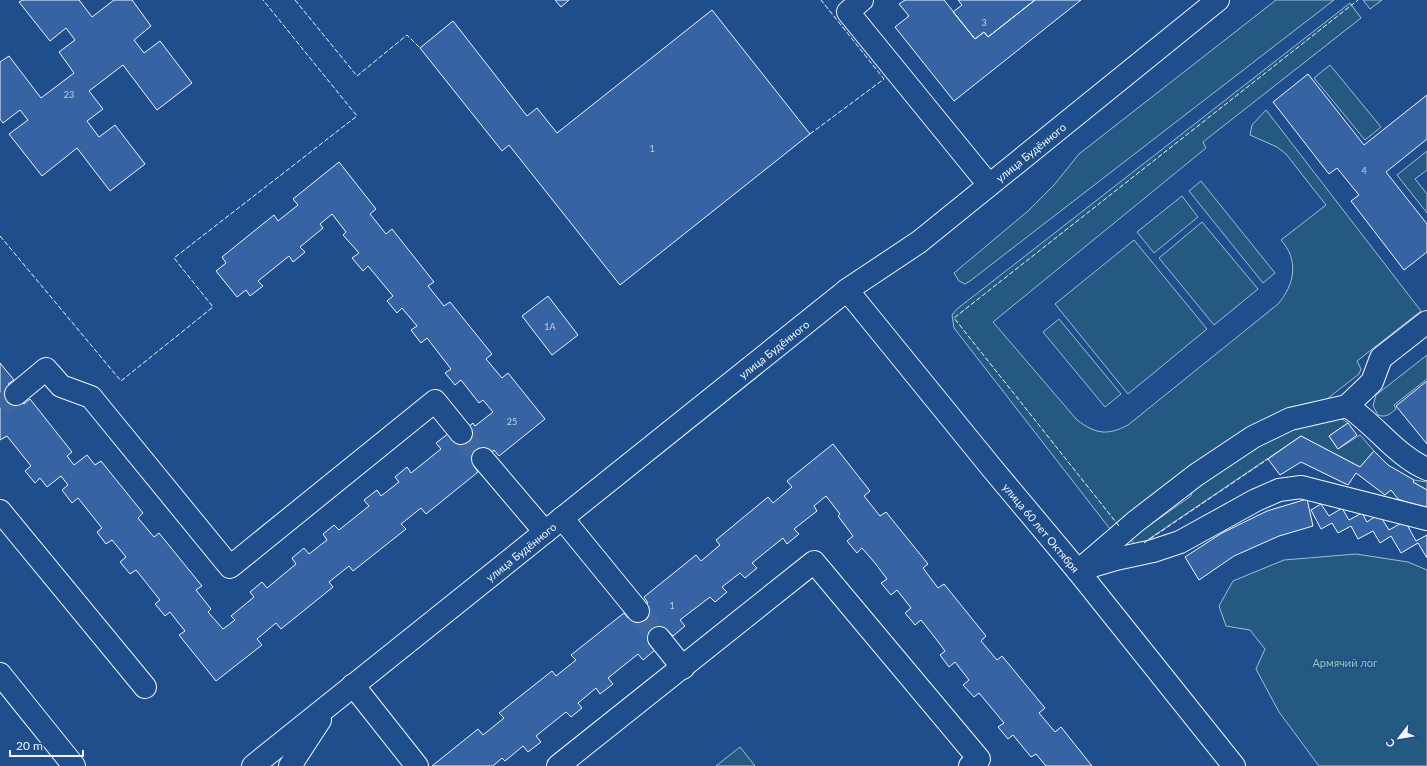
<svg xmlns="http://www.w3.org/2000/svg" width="1427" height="766" viewBox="0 0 1427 766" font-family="Lato,sans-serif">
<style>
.green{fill:#245a82;stroke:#a8bbd7}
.building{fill:#3563a3;stroke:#f2f6ff}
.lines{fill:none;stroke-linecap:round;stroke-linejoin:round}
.minor-tunnel{stroke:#3f679d;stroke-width:22;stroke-dasharray:22 11;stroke-linecap:butt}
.minor-casing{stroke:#f2f6ff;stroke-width:24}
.major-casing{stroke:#f2f6ff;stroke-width:24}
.minor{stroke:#1f4e8c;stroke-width:22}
.major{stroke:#1f4e8c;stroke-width:22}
.fence{stroke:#f2f6ff;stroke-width:1;stroke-dasharray:5 2;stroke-linecap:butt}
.labels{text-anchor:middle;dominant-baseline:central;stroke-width:3;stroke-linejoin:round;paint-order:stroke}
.number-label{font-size:9px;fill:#c3d1e8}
.street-label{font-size:11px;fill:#f2f6ff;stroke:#1f4e8c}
.park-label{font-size:11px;fill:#97c8a6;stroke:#1f4e8c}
</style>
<rect width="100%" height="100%" fill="#1f4e8c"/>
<path class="green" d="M1276 0H1334L970 281 965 284 959 281 954 273 1028 211 1054 185 1079 154Z
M1363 0H1382L1370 9Z
M1350 3 1361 18 1203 142 1206 148 993 322 1077 420C1096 434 1107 436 1128 425L1278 304C1295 284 1299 260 1281 240L1326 205 1286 154 1277 147 1250 135 1252 125 1266 110 1421 311 1357 361 1361 369 1359 374 1323 402 1110 529 954 328 952 315 957 309Z
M1330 65 1381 127 1365 140 1314 78Z
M1427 151V170L1415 179 1427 194V213L1397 175Z
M1201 181 1275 273 1263 283 1189 191Z
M1182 196 1198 217 1154 253 1137 232Z
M1202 222 1258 289 1214 325 1159 258Z
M1134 240 1207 329 1128 394 1055 304Z
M1059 319 1121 394 1105 407 1043 332Z
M1427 355V379L1394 405 1396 409C1390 414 1386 418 1378 415L1373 406 1376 395Z
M1332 417 1342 419 1348 423 1329 436 1338 449 1360 435 1374 451 1360 467 1301 436 1137 547 1130 539 1191 496 1195 483 1264 438Z
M1414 480 1427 482V490L1413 482Z
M1356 554 1408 562 1427 570V766H1319L1279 712 1256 669 1265 649 1250 630 1226 626 1219 606 1233 581 1284 560Z
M740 747 755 766H716Z"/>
<path class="building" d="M23 0H79L92 17 114 0H132L151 26 134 40 144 53 160 41 192 83 157 110 123 65 89 91 103 109 87 121 99 137 115 125 145 164 110 191 77 148 42 176 9 134 28 120 20 110 3 123 0 119V62L9 56 41 98 74 73 59 52 75 40 66 28 50 41 19 2Z
M555 0H569L561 7Z
M905 0H944L975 39 984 32 988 37 1035 0H1081L954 101 895 27 909 16 899 4Z
M958 0H1035L988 37 984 32 975 39 953 12 962 5Z
M712 10 810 134 620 285 509 145 502 151 420 48 453 21 527 116 537 108 557 133Z
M1308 74 1364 145 1427 95V139L1386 172 1427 224V252L1404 270 1351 201 1359 195 1337 168 1329 174 1273 102Z
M339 162 376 209 370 214 386 234 392 229 434 282 428 286 444 306 450 302 492 354 486 359 502 378 508 373 545 419 499 456 494 450 483 459 474 466 478 472 426 514 421 508 401 524 406 529 353 571 349 566 329 582 333 587 281 629 276 623 257 639 262 645 216 681 179 635 185 631 177 621 170 612 165 616 155 604 160 600 136 570 130 574 120 562 126 557 112 540 106 544 97 532 102 528 78 498 72 503 62 490 68 485 61 476 47 487 40 478 35 483 25 471 31 466 7 436 0 440V363L14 380 8 384 24 404 30 399 72 452 67 456 74 465 87 455 95 465 101 461 143 513 138 518 154 537 159 533 202 586 196 590 211 609 208 612 223 629 235 620 231 616 254 597 250 592 262 582 267 588 296 564 292 558 304 548 309 554 327 540 323 534 334 525 339 530 369 506 364 500 377 490 381 496 399 482 395 477 407 467 411 473 441 449 436 443 449 433 454 439 473 423 475 426 493 412 483 400 479 403 461 380 455 385 445 373 451 369 427 338 421 343 411 330 417 326 402 308 397 313 387 301 393 296 368 266 363 271 352 258 359 253 343 235 346 232 332 214 320 224 323 228 300 247 305 252 293 262 289 256 258 281 263 286 250 296 246 290 237 297 216 271 226 263 222 257 274 215 278 221 298 205 293 199Z
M548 296 578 335 552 355 522 316Z
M1427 381V444L1396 406Z
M1348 423 1357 435 1338 449 1329 436Z
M1301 436 1360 467 1374 451 1388 465 1414 480 1413 482 1427 490V510L1398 499 1391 490 1385 495 1356 473 1348 485 1301 462 1280 475 1268 459Z
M833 444 870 491 864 496 880 516 886 512 928 564 923 568 938 588 944 584 986 636 981 641 997 660 1002 656 1045 708 1039 713 1055 732 1061 727 1092 766H1046L1036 754 1031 757 1013 735 1008 739 998 727 1004 723 979 693 974 697 963 685 969 680 955 662 949 667 940 655 945 651 933 635 921 620 915 625 905 613 911 608 897 590 891 595 881 583 887 579 875 563 862 548 857 553 847 541 853 536 838 516 840 514 826 496 814 506 817 511 794 529 799 534 787 544 783 538 752 563 757 568 745 578 740 573 722 587 727 592 715 602 710 597 680 620 685 626 673 636 668 631 650 644 655 650 643 660 638 654 608 678 613 684 600 694 596 688 578 703 582 708 571 717 566 712 536 736 541 742 528 752 523 746 505 761 502 758 493 766H432L478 729 483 735 504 718 499 713 552 671 556 676 576 660 571 655 624 613 628 618 648 603 644 597 696 555 701 561 720 545 716 540 768 497 773 503 792 487 787 481Z
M1307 499 1313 526 1279 536 1234 556 1199 580 1185 557 1222 533 1267 511Z
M1321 504 1329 516 1342 508 1349 520 1362 513 1367 522 1379 514 1389 530 1405 521 1416 541 1427 535V558L1418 543 1401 553 1391 536 1380 543 1373 531 1358 539 1351 526 1338 533 1332 523 1321 529 1311 510Z"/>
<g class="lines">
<path class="minor-tunnel" d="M0 407 16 394
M461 433 483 459
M638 611 659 638"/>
<g class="minor-casing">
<g id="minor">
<path d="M862 0 848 12 989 185"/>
<path id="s1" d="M847 290 991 467 1078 571 1234 766"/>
<path d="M16 394 46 369 61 386 91 397 230 567 435 401 461 433"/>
<path d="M1347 406 1372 382 1381 358 1427 322"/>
<path d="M483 459 545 532"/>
<path d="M0 511 145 687"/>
<path d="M562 518 638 611"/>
<path d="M1089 567 1116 559 1153 551 1180 542 1256 500 1279 490 1301 487 1427 519"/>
<path d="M1078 571 1135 522 1196 475 1253 437 1290 419 1347 406C1375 424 1396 456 1427 469"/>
<path d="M659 638 683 668"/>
<path d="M353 685 417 766"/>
<path id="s2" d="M253 766 847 290 919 242 1218 0"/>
<path d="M290 766 320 720"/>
<path d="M558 766 814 562 979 759 970 766"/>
</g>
</g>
<g class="major-casing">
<path id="major" d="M0 674 74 766"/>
</g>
<use href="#minor" class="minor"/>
<use href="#major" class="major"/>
<path class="fence" d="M295 0 357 76 407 35 420 48
M810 134 884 79 821 0
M0 236 121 381 213 307 174 258 357 116 263 0
M1119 526 954 318 1358 0
M1144 543 1268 459"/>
</g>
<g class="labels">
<g class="number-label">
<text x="984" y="22">3</text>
<text x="69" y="94">23</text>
<text x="652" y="148">1</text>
<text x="1364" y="170">4</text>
<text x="550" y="326">1А</text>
<text x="512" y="421">25</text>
<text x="672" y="605">1</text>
</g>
<g class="street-label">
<text stroke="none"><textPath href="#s2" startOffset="991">улица Будённого</textPath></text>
<text stroke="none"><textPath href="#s2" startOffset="667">улица Будённого</textPath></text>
<text stroke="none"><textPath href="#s1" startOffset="307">улица 60 лет Октября</textPath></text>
<text stroke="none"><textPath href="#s2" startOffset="343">улица Будённого</textPath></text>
</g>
<g class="park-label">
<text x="1345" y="662">Армячий лог</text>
</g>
</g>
<g transform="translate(1399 738) rotate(239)" stroke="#1f4e8c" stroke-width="3" paint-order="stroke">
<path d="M0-3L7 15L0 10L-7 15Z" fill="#f2f6ff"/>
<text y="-6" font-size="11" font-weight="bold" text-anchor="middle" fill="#f2f6ff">С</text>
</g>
<path d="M10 750v6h73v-6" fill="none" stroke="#f2f6ff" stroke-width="2"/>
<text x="16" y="750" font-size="12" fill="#f2f6ff" stroke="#1f4e8c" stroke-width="3" paint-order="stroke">20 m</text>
</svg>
